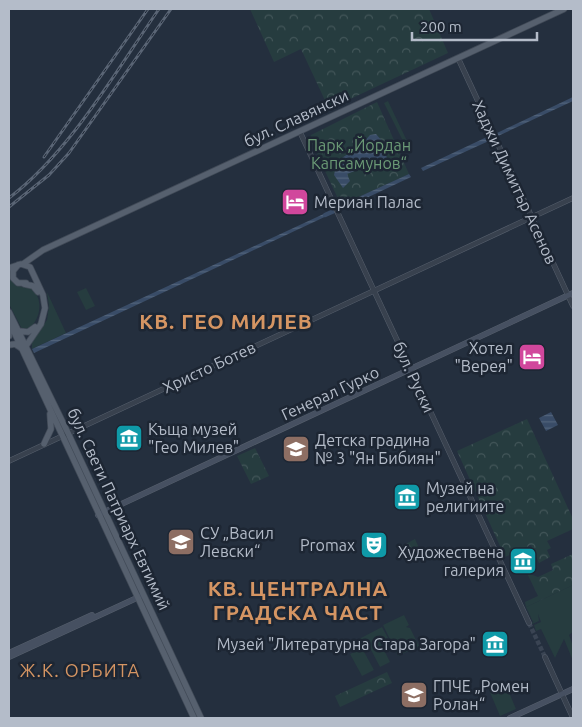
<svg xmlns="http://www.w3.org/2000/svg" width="582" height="727" viewBox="0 0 582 727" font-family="Ubuntu,sans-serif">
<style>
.grass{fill:#263c3f}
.park{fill:url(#park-crowns)}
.water{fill:url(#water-rules)}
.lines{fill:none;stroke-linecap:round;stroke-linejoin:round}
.canal{stroke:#394c67;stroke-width:4.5}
.tertiary-tunnel{stroke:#3a4453;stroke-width:4.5;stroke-dasharray:4.5 2;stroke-linecap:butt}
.tertiary-casing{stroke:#565f6c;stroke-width:5.5}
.secondary-casing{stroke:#565f6c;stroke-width:6}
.primary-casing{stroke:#414a57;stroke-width:7}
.tertiary{stroke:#38414e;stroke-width:4.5}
.secondary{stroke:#465061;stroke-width:5}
.primary{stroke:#56606e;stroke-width:5.5}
.rail-casing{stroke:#5a6575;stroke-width:3}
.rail{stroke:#1d2633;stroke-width:1;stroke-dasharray:4;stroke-linecap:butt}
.labels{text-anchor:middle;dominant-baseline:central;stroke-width:5;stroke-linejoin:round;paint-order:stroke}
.street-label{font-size:16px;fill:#b4bcc9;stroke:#1d2633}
.park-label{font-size:16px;fill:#6b9a76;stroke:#1d2633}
.poi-label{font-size:16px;fill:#b4bcc9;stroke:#1d2633;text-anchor:start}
.neighbourhood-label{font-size:18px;letter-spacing:1px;fill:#d59563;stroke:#1d2633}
.district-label{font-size:21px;font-weight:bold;letter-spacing:1px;fill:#d59563;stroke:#1d2633}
</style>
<defs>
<pattern id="park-crowns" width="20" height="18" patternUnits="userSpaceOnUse" patternTransform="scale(1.25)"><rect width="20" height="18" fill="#263c3f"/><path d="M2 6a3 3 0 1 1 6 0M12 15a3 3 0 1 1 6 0" fill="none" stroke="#435659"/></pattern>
<pattern id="water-rules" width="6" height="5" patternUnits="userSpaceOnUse" patternTransform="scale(1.25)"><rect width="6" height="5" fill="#394c67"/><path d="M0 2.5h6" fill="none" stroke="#53647b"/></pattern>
</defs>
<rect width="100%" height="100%" fill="#242f3e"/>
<path class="grass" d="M388 101 408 143 405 145 384 103Z
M9 277 16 286 31 288C44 299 41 318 29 329H22L9 304Z
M86 288 95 306 86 310 77 292Z
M47 292 66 333 32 349V342L47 320 49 306Z
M573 585V632L569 635 573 646V661L564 639 555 658 541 629 536 631 534 625 541 622 538 614 539 621 532 624 531 628 530 624 535 621 533 622 526 607Z
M404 615 409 625 406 627 410 628 419 646 398 656 383 625Z
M382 627 388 638 380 642 390 662 380 667 370 648 365 649 359 639Z
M362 648 374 670 362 676 350 654Z
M505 683 516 709 500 716 489 690Z"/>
<path class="park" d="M250 9H429L448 53 329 109 301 49 274 62Z
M377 102 409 174 341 205 310 139 311 135Z
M527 419 573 519V529L547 541 551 548 547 550 550 557 539 563 531 545 505 557 457 451Z
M255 448 269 476 251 484 237 456Z
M415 539 421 553 408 559 402 546Z
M573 554V585L526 607 525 602 538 596 527 573 538 577 553 570 551 564Z
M387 672 392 683 340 707 335 696Z"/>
<path class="water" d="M573 97V101L498 136 497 133Z
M376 134 382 141 388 162H377L347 174 350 181 343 188 334 175 337 161 359 147 370 135Z
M489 136 491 140 423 171 421 168Z
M409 174 411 177 343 209 341 205Z
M330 211 331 214 34 353 32 349Z
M551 412 558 425 546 431 539 418Z"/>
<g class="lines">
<path class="canal" d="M325 215 348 205"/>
<path class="tertiary-tunnel" d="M529 623 545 657"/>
<g class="tertiary-casing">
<path id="tertiary" d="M458 58 573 306
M300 132 529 623
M9 461 573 198
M545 657 573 718"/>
</g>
<g class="secondary-casing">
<path id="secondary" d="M98 515 573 293
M9 653 92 615
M9 657 141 596
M510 718 573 689"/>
</g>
<g class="primary-casing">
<path id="primary" d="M23 264 43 250 564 9
M18 265 13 271V278L18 283H26
M9 268 21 264 30 267 43 295 45 308 41 324 26 346
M24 284 33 286 38 292
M9 312 68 433 201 718
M9 321 194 718
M9 329V336
M18 331 28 332 35 327
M9 345 15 344 21 348
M44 444 51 429 50 414"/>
</g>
<use href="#tertiary" class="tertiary"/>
<use href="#secondary" class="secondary"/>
<use href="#primary" class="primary"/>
<g class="rail-casing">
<path id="rail" d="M44 157 148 9
M9 198C70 152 116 71 159 9
M9 207 49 175 69 153 171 9"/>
</g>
<use href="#rail" class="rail"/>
</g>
<defs>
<g id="hotel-square" transform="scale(1.4375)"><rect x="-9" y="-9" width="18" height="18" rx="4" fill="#d1479c" stroke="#1d2633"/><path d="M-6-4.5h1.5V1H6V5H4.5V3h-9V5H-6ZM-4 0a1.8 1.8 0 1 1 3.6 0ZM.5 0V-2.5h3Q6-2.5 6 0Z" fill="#fff"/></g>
<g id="museum-square" transform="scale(1.4375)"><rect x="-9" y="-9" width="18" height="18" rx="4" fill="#0f9aa8" stroke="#1d2633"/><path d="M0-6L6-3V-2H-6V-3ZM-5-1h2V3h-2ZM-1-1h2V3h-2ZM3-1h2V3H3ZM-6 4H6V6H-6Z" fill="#fff"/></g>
<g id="school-square" transform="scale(1.4375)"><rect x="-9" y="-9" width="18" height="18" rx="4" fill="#8d6e63" stroke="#1d2633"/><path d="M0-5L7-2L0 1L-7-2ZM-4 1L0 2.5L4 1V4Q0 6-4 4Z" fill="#fff"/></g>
<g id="theatre-square" transform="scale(1.4375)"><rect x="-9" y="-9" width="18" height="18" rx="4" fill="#0f9aa8" stroke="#1d2633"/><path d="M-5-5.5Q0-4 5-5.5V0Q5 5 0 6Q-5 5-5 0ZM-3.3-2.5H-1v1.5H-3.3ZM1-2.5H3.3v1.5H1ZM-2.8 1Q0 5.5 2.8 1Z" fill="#fff"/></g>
</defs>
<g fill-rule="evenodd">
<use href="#hotel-square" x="295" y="202"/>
<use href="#hotel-square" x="532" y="357"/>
<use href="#museum-square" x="129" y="438"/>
<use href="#school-square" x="296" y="449"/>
<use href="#museum-square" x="407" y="497"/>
<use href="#school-square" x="181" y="542"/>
<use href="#theatre-square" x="374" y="545"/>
<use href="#museum-square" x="523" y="561"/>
<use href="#museum-square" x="495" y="644"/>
<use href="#school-square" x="414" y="695"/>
</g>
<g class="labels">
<g class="street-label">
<text transform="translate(296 118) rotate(-25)">бул. Славянски</text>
<text transform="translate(515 182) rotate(65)">Хаджи Димитър Асенов</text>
<text transform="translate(209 367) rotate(-25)">Христо Ботев</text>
<text transform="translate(414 377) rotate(65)">бул. Руски</text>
<text transform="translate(330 393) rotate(-25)">Генерал Гурко</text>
<text transform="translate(119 509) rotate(65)">бул. Свети Патриарх Евтимий</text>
</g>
<g class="park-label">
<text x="359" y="145">Парк „Йордан<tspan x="359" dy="18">Капсамунов“</tspan></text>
</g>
<g class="poi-label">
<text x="314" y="202">Мериан Палас</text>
<text x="513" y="348" text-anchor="end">Хотел<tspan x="513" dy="18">"Верея"</tspan></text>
<text x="148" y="429">Къща музей<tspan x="148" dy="18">"Гео Милев"</tspan></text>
<text x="315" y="440">Детска градина<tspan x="315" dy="18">№ 3 "Ян Бибиян"</tspan></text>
<text x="426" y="488">Музей на<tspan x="426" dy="18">религиите</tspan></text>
<text x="200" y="533">СУ „Васил<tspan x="200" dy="18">Левски“</tspan></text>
<text x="355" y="545" text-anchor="end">Promax</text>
<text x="504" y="552" text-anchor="end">Художествена<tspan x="504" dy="18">галерия</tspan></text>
<text x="476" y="644" text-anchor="end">Музей "Литературна Стара Загора"</text>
<text x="433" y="686">ГПЧЕ „Ромен<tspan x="433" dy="18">Ролан“</tspan></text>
</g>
<g class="neighbourhood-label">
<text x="80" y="670">Ж.К. ОРБИТА</text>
</g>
<g class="district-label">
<text x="226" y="321">КВ. ГЕО МИЛЕВ</text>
<text x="298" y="588">КВ. ЦЕНТРАЛНА<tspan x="298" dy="24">ГРАДСКА ЧАСТ</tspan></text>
</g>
</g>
<rect width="582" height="727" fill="none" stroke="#b4bcc9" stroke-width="20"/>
<path d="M412 32v8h125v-8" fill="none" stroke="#b4bcc9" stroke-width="2.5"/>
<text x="420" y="32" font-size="15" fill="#b4bcc9" stroke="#1d2633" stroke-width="4" paint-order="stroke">200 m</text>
</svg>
